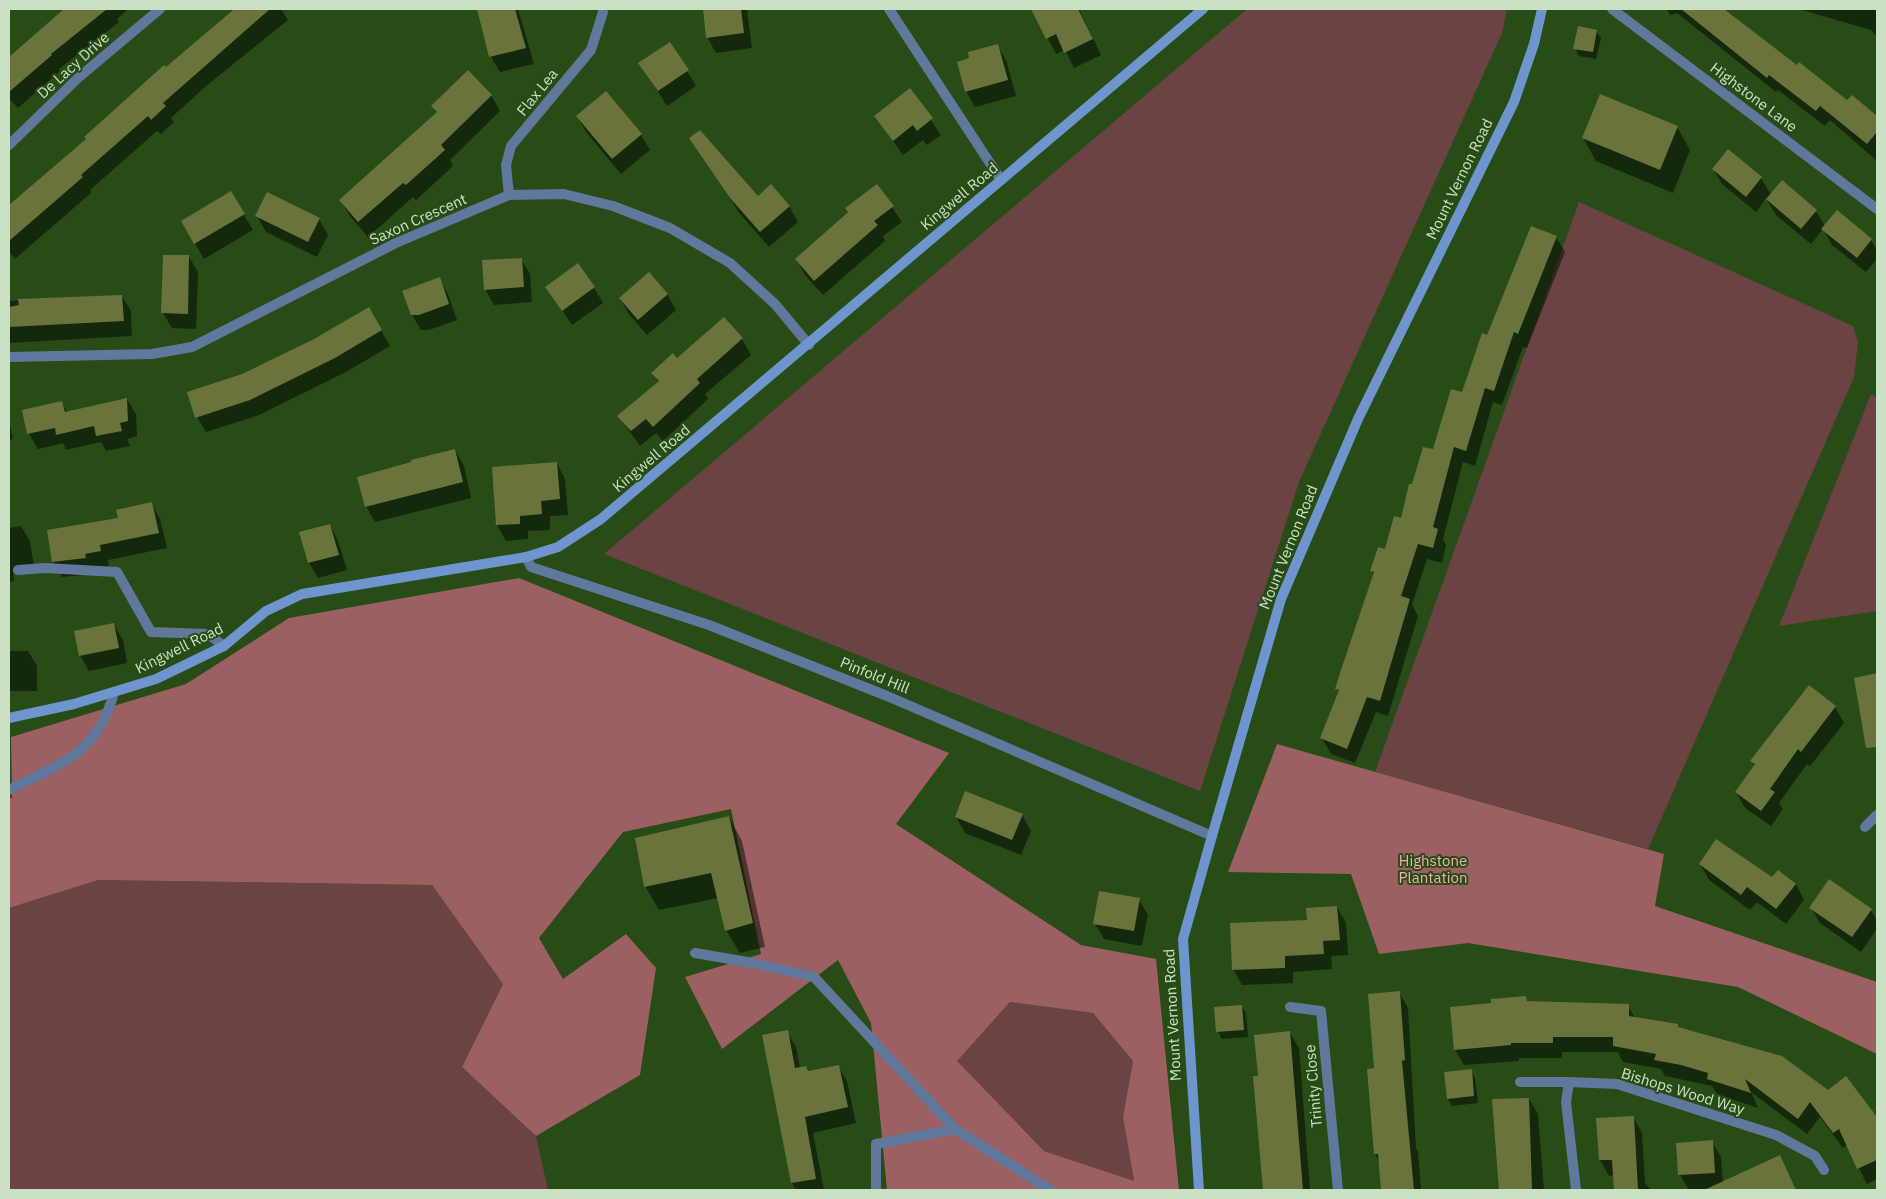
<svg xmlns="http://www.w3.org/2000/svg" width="1886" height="1199" viewBox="0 0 1886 1199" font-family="'IBM Plex Sans',sans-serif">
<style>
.green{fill:#6b4344}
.forest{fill:#9c5f62;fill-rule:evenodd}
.shadow{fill:#0007}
.building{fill:#6a733b}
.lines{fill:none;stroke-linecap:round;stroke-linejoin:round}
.lane{stroke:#5f789c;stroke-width:10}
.street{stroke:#5f789c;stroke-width:10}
.secondary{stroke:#6e95ce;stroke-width:10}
.labels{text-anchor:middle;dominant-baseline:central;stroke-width:4;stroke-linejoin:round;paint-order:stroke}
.street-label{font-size:15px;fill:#cbe1c4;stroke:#274c16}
.park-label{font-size:15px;fill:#f7acae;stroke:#274c16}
</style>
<rect width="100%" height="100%" fill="#274c16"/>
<path class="green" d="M1247 9H1507L1502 33 1299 482 1200 791 604 554Z
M1579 202 1853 326 1858 342 1854 377 1648 849 1375 772Z
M1871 394 1877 398V611L1779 626Z
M97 880 432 885 503 984 462 1067 536 1136 548 1190H9V908Z
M1010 1002 1093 1013 1133 1061 1123 1117 1134 1182 1044 1151 956 1061Z"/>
<path class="forest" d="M519 578 949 753 896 824 1081 945 1156 959 1179 1190H887L871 1023 838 960 722 1049 685 977 761 954 731 809 623 832 539 938 563 979 626 934 656 968 640 1075 536 1136 462 1067 503 984 432 885 98 880 9 908V798H12L11 737 186 684 289 618ZM1010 1002 1093 1013 1133 1061 1123 1117 1134 1181 1044 1151 957 1061Z
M1277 744 1664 854 1655 906 1877 982V1054L1738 987 1468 943 1379 954 1351 874 1228 872Z"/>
<path class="shadow" d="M66 9H128L117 19 119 22 59 69 60 71 18 108 9 98V59Z
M233 9H281L288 20 205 87 171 118 174 122 161 134 157 131 90 190 91 193 15 259 9 252V207L65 160Z
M478 9H518L534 64 500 72 491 57Z
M704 9H747L752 48 716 53 707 37Z
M1036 9H1079L1101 55 1074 68 1065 50 1056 54 1033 10Z
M1667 9H1724L1798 67 1847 102 1852 96 1877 118V161L1830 120 1825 126 1778 90 1776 92 1677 13 1670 15Z
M1799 9H1877V35L1874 34 1871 30Z
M1596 31 1601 38 1596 59 1579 56 1575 48Z
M997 45 1006 60 1016 96 975 107 966 91 971 59Z
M640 63 687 71 696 86 667 106Z
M910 90 941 135 927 145 923 140 903 155 875 116Z
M606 93 641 135 650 150 621 174 586 132 577 116Z
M491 95 500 111 450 160 453 166 416 200 413 197 368 237 350 216 341 201 437 114 432 106Z
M1677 127 1690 150 1673 193 1596 161 1583 138Z
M691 138 757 197 789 206 798 222 769 247 740 214Z
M1728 151 1761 178 1771 195 1816 211 1825 226 1871 240 1877 250V259L1866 272 1832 245 1823 229 1811 244 1776 215 1766 198 1756 212 1722 184 1713 169Z
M877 185 902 222 883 236 885 241 823 295 805 275 796 259Z
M231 193 253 230 204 259 182 221Z
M257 216 319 219 328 235 317 257 266 232Z
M1556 237 1565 252 1527 348 1523 347 1502 405 1493 402 1475 466 1463 462 1443 539 1446 545 1442 563 1427 559 1412 605 1418 616 1388 716 1376 712 1355 763 1331 754 1322 738 1339 692 1337 689 1374 575 1372 571 1386 550 1402 519 1413 486 1463 394 1488 337Z
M189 257 198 272 196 329 172 328 163 313Z
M521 259 530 274 532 302 494 305 485 289Z
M439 279 448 294 457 320 429 330H421L412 315Z
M547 287 594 288 603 303 572 325Z
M667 294 676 310 647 335 629 314 620 299Z
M122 296 131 311 132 336 9 343V301Z
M368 308 390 346 344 373 259 415 206 432 197 417 242 375 314 340Z
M724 318 742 339 751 355 705 394 708 399 663 441 656 433 640 446 619 416 659 383 653 373 677 360Z
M127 399 136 414 137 436 127 439 130 446 106 451 101 442 66 450 63 443 38 449 29 434 24 411 62 403 67 412Z
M9 421 13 439 9 440Z
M455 450 464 466 471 498 375 522 366 506Z
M557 463 565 479 568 515 550 516V530L528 531V539L506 541 497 525 493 468Z
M152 504 160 519 167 548 108 560 109 566 93 569 94 574 62 577 53 561 119 519Z
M330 525 338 541 347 570 318 578 309 563Z
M21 526 30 541 34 567 13 570 14 581 9 582V528Z
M114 625 123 640 127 663 89 671 80 655Z
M9 651H28L37 666V691H9Z
M1809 687 1835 707 1844 723 1810 766 1807 764 1779 803 1783 809 1771 826 1745 808 1736 792 1755 766 1752 761Z
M1022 815 1031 831 1021 855 965 833 956 817Z
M729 817 742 841 765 947 740 953 726 930 718 898 659 910 645 886Z
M1700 864 1796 884 1804 900 1786 924 1757 902 1750 910 1709 880Z
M1139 900 1148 915 1142 946 1104 939 1095 924Z
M1337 907 1346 923 1348 955 1331 956 1332 969 1293 972V983L1242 985 1233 969 1308 921Z
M1811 908 1871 910 1877 921V929L1861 952 1820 923Z
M1399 992 1408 1008 1416 1148 1418 1152 1421 1190H1383L1380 1163 1375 1154 1376 1069Z
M1525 997 1528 1002 1628 1006 1635 1018 1677 1025 1679 1028 1828 1091 1877 1119V1179L1867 1184 1847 1145 1843 1148 1820 1117 1807 1134 1751 1092 1758 1108 1717 1094 1712 1086 1665 1076 1661 1069 1623 1062 1618 1052H1562V1058H1519V1061L1464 1065 1455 1050 1492 1004Z
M1241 1006 1246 1013 1248 1037 1222 1039 1218 1032 1216 1008Z
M787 1032 796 1047 800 1068 809 1072 838 1066 847 1081 856 1123 813 1133 824 1190H796L792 1183 763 1036Z
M1290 1033 1299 1048 1310 1190H1266L1255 1078 1259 1077Z
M1471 1070 1475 1078 1478 1103 1452 1106 1448 1099Z
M1529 1099 1538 1114 1544 1190H1500L1494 1100Z
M1633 1117 1642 1133 1645 1183 1651 1190H1615L1614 1175 1609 1176 1600 1160 1597 1119Z
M1712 1142 1721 1157 1723 1183 1780 1157 1796 1190H1724V1188L1689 1190 1680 1175Z"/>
<path class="building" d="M64 9H107L51 54 52 55 9 92V57Z
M234 9H270L163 103 166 106 151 120 148 116 81 175 83 177 9 241V205L86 139 84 137 164 65 166 67Z
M477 9H515L526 48 489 57Z
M703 9H741L744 33 706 38Z
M1031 9H1078L1093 39 1064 53 1056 34 1046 39Z
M1681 9H1724L1797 65 1799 62 1847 100 1852 95 1877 116V132L1867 144 1820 106 1816 111 1769 75 1767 78Z
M1578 26 1597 30 1593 52 1573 49Z
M670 42 689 70 658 91 638 63Z
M998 44 1008 80 965 92 957 62 969 58 968 52Z
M468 70 492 95 441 145 445 150 406 185 403 183 358 222 339 200 437 112 431 106Z
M910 88 933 118 917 131 913 125 893 141 874 116Z
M606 91 642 134 612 159 576 116Z
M1600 94 1678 126 1660 170 1582 138Z
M700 130 758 196 771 184 790 206 760 232 730 198 689 138Z
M1728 149 1762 177 1746 197 1712 169Z
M1782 180 1817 210 1801 229 1766 199Z
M877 184 894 206 874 221 878 225 814 281 795 259 848 212 845 208Z
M231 191 245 214 194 244 181 221Z
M267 192 320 218 308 242 255 216Z
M1837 210 1872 239 1857 258 1821 229Z
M1531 226 1557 236 1518 334 1514 332 1494 391 1485 388 1466 451 1454 447 1433 527 1438 529 1433 548 1418 544 1401 596 1410 599 1380 701 1367 697 1347 749 1320 738 1339 690 1335 689 1341 670 1374 572 1370 571 1378 547 1385 549 1394 516 1401 518 1409 484H1412L1423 447 1433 449 1451 389 1462 392 1482 333 1487 335Z
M163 255H189L188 314 161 313Z
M522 258 524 287 484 290 482 260Z
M578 263 595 287 562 311 545 287Z
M649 272 668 294 638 320 619 298Z
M440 277 449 304 419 315H411L402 291Z
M122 295 124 321 9 327V307L19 305 18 299Z
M369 307 382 330 335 358 250 400 195 418 187 392 242 374 314 339Z
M724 317 743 338 697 379 700 383 653 427 646 419 631 431 617 416 659 381 651 373 673 353 677 358Z
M127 398 128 421 120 423 122 431 96 436 94 426 56 435 55 428 27 434 22 410 62 401 65 412Z
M455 449 463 482 365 507 357 477 411 462V460Z
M557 462 560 499 541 501 542 514 520 516V524L496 525 492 467Z
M152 502 159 533 100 545 101 551 85 554 86 558 52 562 47 530 118 518 116 510Z
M330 524 339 555 308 563 299 532Z
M114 623 119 648 79 656 74 631Z
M1877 673V747L1866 748 1854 678Z
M1809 685 1836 706 1801 752 1798 749 1770 789 1775 792 1761 811 1735 792 1755 764 1750 761Z
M965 791 1023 814 1012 840 955 817Z
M729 816 753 923 725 931 711 873 644 887 635 838Z
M1716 839 1772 877 1778 870 1796 884 1776 909 1747 887 1741 895 1699 864Z
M1829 879 1872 909 1852 937 1809 908Z
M1099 891 1140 898 1134 931 1093 924Z
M1337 906 1340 940 1323 941 1324 954 1285 956V968L1232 970 1230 923 1307 920 1306 908Z
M1400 991 1405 1060 1402 1061 1414 1190H1381L1378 1154H1374L1367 1069 1374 1068 1368 994Z
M1526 996 1527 1001 1629 1004V1016L1678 1024V1027L1782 1056 1828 1090 1846 1076 1877 1117V1160L1857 1169 1839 1129 1833 1133 1810 1102 1798 1119 1745 1079 1751 1093 1707 1079 1708 1073 1681 1065 1654 1060 1656 1054 1613 1046V1037H1553V1043H1511V1045L1454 1050 1450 1007 1491 1003V999Z
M1242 1005 1244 1030 1216 1032 1214 1007Z
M788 1030 795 1068 806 1066 808 1071 839 1065 848 1107 805 1117 816 1179 791 1183 762 1035Z
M1290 1031 1303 1190H1263L1253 1076H1258L1254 1035Z
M1472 1069 1474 1096 1447 1099 1444 1072Z
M1529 1098 1532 1189 1499 1190 1492 1099Z
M1634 1116 1638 1190H1614L1612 1160H1599L1596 1118Z
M1713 1140 1715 1173 1678 1175 1676 1143Z
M1780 1155 1796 1190H1704Z"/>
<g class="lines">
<path class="lane" d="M889 9 1001 180
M9 790C61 763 98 754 114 692
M695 953 753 963 814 977 955 1129 1050 1190
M876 1190V1144L955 1129"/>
<path class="street" d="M1612 9 1877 209
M9 145 78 78 160 9
M509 195 506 165 511 146 591 50 603 12
M9 357 152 354 192 347 396 243 509 195 564 194 613 206 670 228 730 263 775 304 809 345
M526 557 531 567 709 625 887 696 1212 836
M18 570 45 568 117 572 151 632 208 634 224 646
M1865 827 1877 815
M1290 1007 1321 1011 1338 1190
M1520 1082H1569
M1576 1190 1566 1102 1569 1082 1617 1084 1776 1135 1815 1156 1824 1170"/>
<path class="secondary" d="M9 718 74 704 156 679 224 646 266 611 302 594 526 557 558 547 601 519 1203 9
M1199 1190 1183 939 1212 836 1281 599 1358 419 1514 102 1534 44 1542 9"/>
</g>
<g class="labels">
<g class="street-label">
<text transform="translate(73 65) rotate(-42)">De Lacy Drive</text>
<text transform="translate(537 92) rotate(-51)">Flax Lea</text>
<text transform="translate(1754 97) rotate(37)">Highstone Lane</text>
<text transform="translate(1459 179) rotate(-64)">Mount Vernon Road</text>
<text transform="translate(959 196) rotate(-40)">Kingwell Road</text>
<text transform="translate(418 219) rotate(-24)">Saxon Crescent</text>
<text transform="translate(651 458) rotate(-40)">Kingwell Road</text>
<text transform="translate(1288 547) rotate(-68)">Mount Vernon Road</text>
<text transform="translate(179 648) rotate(-26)">Kingwell Road</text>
<text transform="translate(875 675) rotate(22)">Pinfold Hill</text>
<text transform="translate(1172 1015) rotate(-93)">Mount Vernon Road</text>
<text transform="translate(1313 1086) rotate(-95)">Trinity Close</text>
<text transform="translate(1683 1091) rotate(17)">Bishops Wood Way</text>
</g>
<g class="park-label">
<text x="1433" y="860">Highstone<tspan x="1433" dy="17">Plantation</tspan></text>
</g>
</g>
<rect width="1886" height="1199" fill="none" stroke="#cbe1c4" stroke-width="20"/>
</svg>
